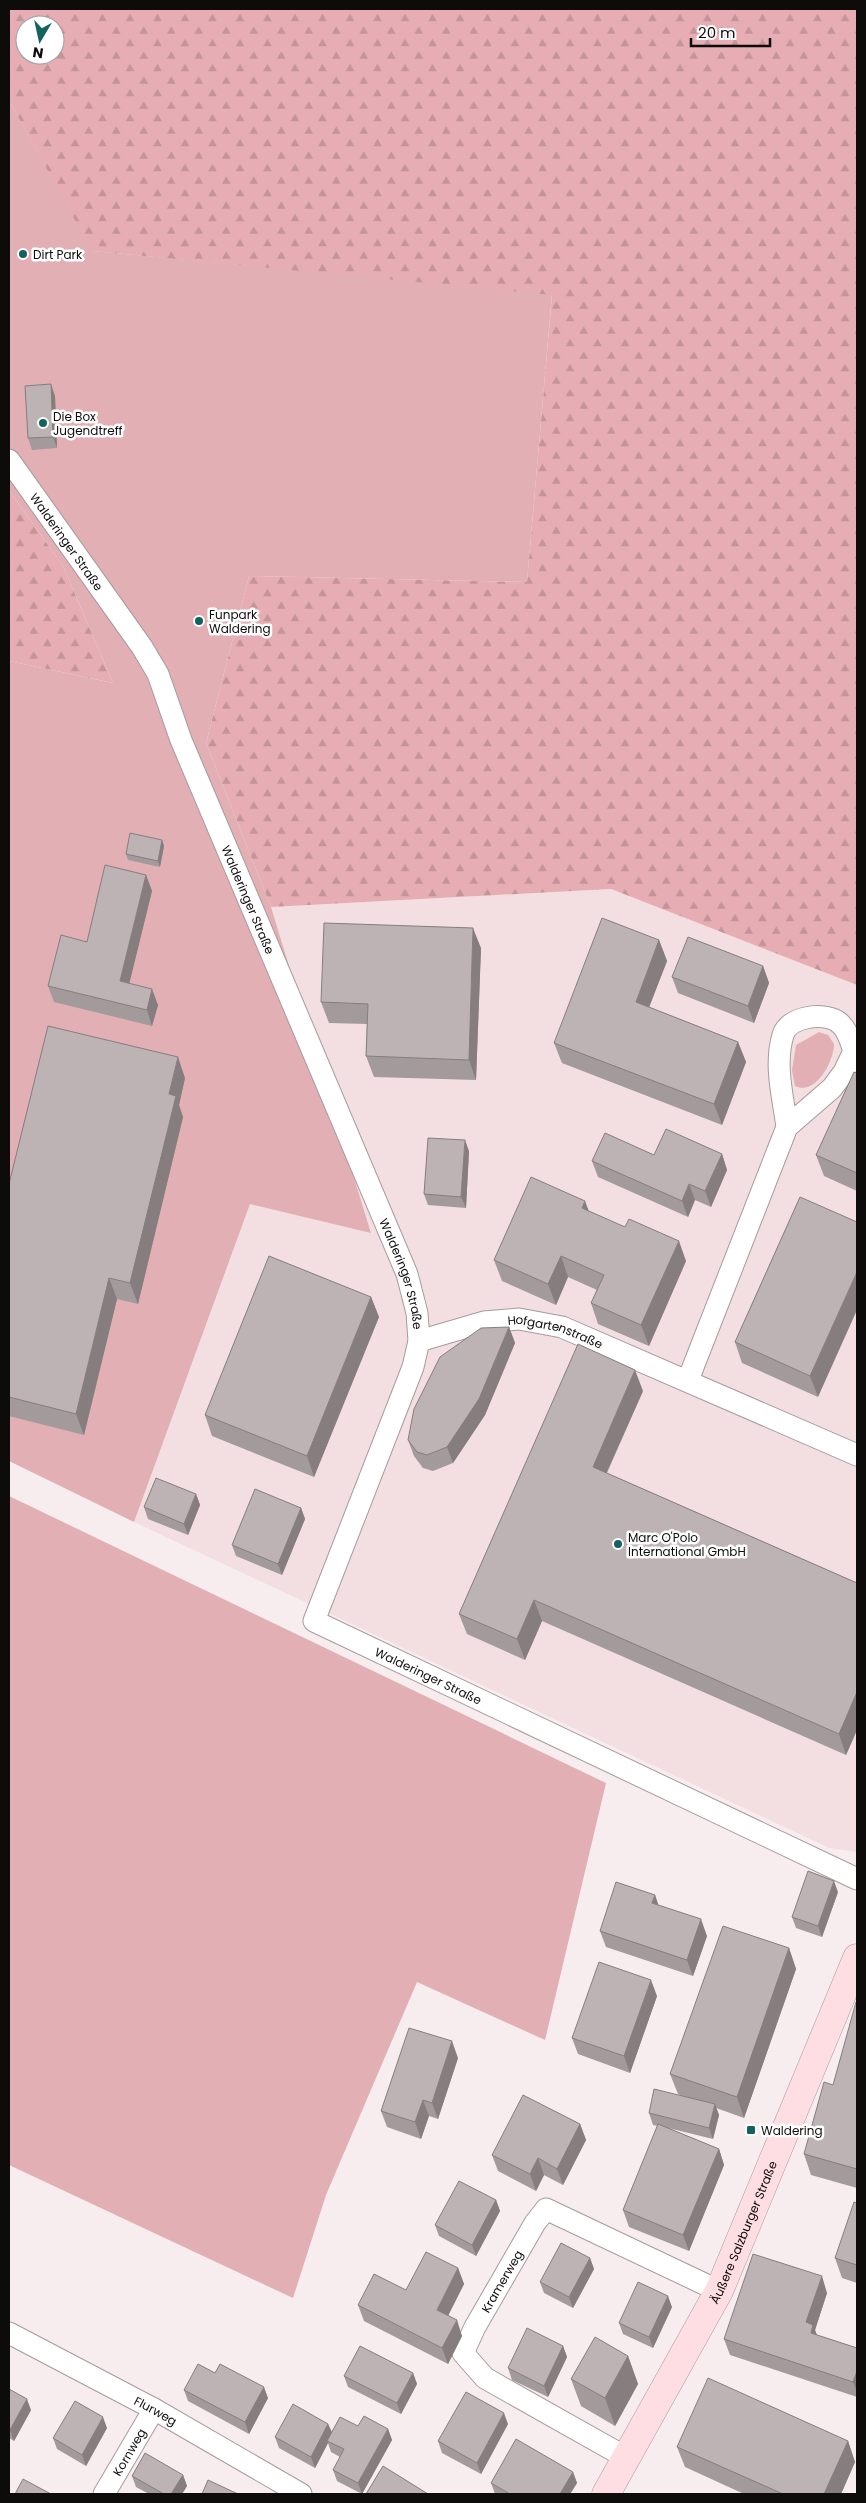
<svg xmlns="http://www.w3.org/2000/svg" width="866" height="2503" viewBox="0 0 866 2503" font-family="Poppins,sans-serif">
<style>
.built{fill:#f3dfe1}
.green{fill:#e1afb4}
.forest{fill:url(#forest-firs);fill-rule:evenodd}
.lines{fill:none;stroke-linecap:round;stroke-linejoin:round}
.minor-casing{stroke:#a69b9c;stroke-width:23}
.secondary-casing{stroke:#a69b9c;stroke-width:29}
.minor{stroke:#fff;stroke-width:21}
.secondary{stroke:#ffdee3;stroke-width:28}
.wall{fill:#a39a9b}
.shaded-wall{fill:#857d7e}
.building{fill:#beb3b4;stroke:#857d7e}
.poi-dot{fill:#12625f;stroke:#fff;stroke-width:2}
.labels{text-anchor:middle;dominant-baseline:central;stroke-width:5;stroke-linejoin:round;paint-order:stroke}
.poi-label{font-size:12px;fill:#0e0b0b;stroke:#fff;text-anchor:start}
.street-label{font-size:12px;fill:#0e0b0b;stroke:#fff}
</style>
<defs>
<pattern id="forest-firs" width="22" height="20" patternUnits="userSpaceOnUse" patternTransform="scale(1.25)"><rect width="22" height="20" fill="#e6aeb4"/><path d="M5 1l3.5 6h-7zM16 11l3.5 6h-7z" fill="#c49499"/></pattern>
</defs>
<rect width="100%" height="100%" fill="#f8edee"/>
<path class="built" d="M611 889 857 985V1852L829 1848 134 1522 250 1204 371 1232 271 907Z"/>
<path class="green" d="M9 104H11L93 251 552 294 527 582 249 576 206 743 271 907 371 1233 250 1204 134 1522 9 1461V661L113 683 63 566 9 490Z
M819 1032 828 1035 834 1044C834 1061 816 1096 795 1086L792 1070 796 1045Z
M9 1496 606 1783 545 2040 417 1982 326 2195 293 2298 9 2165Z"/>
<path class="forest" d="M9 9H857V985L611 889 271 907 206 743 249 576 527 582 552 295 92 251 11 104H9ZM25 25H55V55H25Z
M9 490 63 566 113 683 9 661Z"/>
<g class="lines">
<g class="minor-casing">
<g id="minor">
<path id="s1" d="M9 460 142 647 158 674 181 740 407 1274 417 1313 419 1341 413 1367 314 1621 857 1879"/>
<path id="s2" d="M419 1341 484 1322 519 1319 562 1327 857 1455"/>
<path d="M688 1380 787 1127 832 1088 844 1072 854 1051C850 1040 847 1028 837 1021 822 1012 788 1017 783 1035 774 1065 783 1097 787 1127"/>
<path id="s3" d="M9 2333 154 2409 301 2494"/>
<path id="s4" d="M627 2458 485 2378 463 2353 475 2327 535 2223 546 2209 719 2291"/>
<path id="s5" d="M104 2494 154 2409"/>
</g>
</g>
<g class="secondary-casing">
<g id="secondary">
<path id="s6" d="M606 2494 719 2291 857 1958"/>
</g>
</g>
<use href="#minor" class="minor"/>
<use href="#secondary" class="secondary"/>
</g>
<path class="wall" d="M55 396 57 448 32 450 28 438Z
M162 840 164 846 160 867 128 860 126 854Z
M146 875 152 891 129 983 158 1005 152 1026 54 1002 48 986Z
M659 940 667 961 649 1007 738 1042 746 1062 722 1125 562 1063 554 1043Z
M481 948 476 1080 374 1077 366 1056 367 1024 329 1023 321 1002Z
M763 966 769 983 754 1023 678 993 672 977Z
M857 1073V1191L824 1176 816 1155Z
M185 1078 179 1105 183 1117 138 1304 117 1299 84 1435 9 1416V1184Z
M469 1151 466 1208 428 1205 424 1194Z
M722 1154 727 1170 711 1207 695 1200 688 1217 598 1177 592 1161 654 1155Z
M800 1197 818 1397 742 1363 735 1342Z
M589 1211 686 1261 649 1346 598 1324 591 1303 597 1290 568 1277 556 1305 502 1281 494 1260Z
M371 1297 379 1317 314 1477 212 1436 205 1415Z
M509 1327 515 1343 485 1415 453 1463 433 1471 423 1468 414 1456 408 1440Z
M643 1391 607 1473 857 1583V1730L846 1755 542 1621 525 1660 467 1634 459 1614Z
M196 1494 200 1505 188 1535 148 1519 144 1507Z
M301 1508 305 1519 282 1575 236 1556 232 1545Z
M838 1892 822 1937 796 1928 792 1917Z
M655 1895 658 1905 707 1936 693 1976 606 1947 600 1931Z
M789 1948 796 1969 744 2118 716 2108 719 2115 713 2139 668 2128 719 2149 724 2165 689 2251 629 2227 623 2210 658 2126 653 2125 649 2113 685 2097 678 2094 670 2074Z
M657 1996 630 2073 578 2054 572 2038Z
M857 2002V2188L811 2175 804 2154 833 2085Z
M458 2058 438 2119 429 2116 421 2139 387 2127 381 2111Z
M580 2124 586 2140 563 2185 544 2175 536 2191 498 2171 492 2155Z
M496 2200 500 2211 476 2256 439 2236 435 2225Z
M857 2203V2283L842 2278 835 2258Z
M590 2258 594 2269 573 2308 544 2293 540 2282Z
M458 2268 464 2284 448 2315 462 2336 448 2364 364 2321 358 2305 406 2290Z
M827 2293 815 2330 817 2335 857 2348V2397L730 2355 724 2339Z
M672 2307 653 2348 623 2334 619 2323Z
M563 2346 567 2357 548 2397 512 2380 508 2368Z
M628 2356 638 2384 615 2426 581 2406 571 2379Z
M215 2373 268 2398 249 2434 188 2401 184 2390Z
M413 2373 417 2384 401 2414 348 2387 344 2376Z
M9 2389 31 2410 14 2441 9 2438Z
M328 2424 332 2432 358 2426 388 2429 392 2440 362 2494 337 2481 333 2470 340 2457 331 2452 328 2443 315 2468 279 2448 275 2437Z
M508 2424 481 2474 442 2453 438 2441Z
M107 2428 86 2466 57 2449 53 2438Z
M848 2441 855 2462 841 2494H744L685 2467 677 2447Z
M573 2472 577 2483 570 2494H495L491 2483Z
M183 2475 187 2486 182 2494H149L136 2487 132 2476Z"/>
<path class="shaded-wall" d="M51 384 55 396 57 448 53 437Z
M162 840 164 846 160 867 158 861Z
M146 875 152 891 126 997 120 981Z
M473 928 481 948 476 1080 469 1060Z
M659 940 667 961 643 1023 636 1002Z
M763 966 769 983 754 1023 748 1006Z
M152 989 158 1005 152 1026 147 1010Z
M738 1042 746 1062 722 1125 714 1104Z
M178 1057 185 1078 179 1105 183 1117 138 1304 130 1283 169 1094Z
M465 1140 469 1151 466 1208 461 1197Z
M722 1154 727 1170 711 1207 705 1191Z
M689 1184 695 1200 688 1217 682 1201Z
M585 1201 593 1222 582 1208Z
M679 1241 686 1261 649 1346 641 1325Z
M561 1256 568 1277 556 1305 548 1284Z
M857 1272V1310L818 1397 810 1376Z
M109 1278 117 1299 84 1435 76 1414Z
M371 1297 379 1317 314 1477 307 1456Z
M509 1327 515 1343 485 1415 453 1463 447 1447Z
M635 1370 643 1391 600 1487 593 1467Z
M196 1494 200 1505 188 1535 184 1524Z
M301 1508 305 1519 282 1575 278 1564Z
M534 1600 542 1621 525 1660 517 1639Z
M857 1692V1730L846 1755 839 1734Z
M834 1881 838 1892 822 1937 818 1926Z
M655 1895 661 1912 652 1903Z
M701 1919 707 1936 693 1976 687 1960Z
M789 1948 796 1969 744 2118 737 2097Z
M651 1980 657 1996 630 2073 624 2056Z
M452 2041 458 2058 438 2119 432 2103Z
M423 2100 429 2116 421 2139 415 2122Z
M715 2104 719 2115 713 2139 709 2128Z
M580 2124 586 2140 563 2185 557 2169Z
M719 2149 724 2165 689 2251 683 2235Z
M538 2158 544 2175 536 2191 530 2174Z
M496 2200 500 2211 476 2256 472 2245Z
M590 2258 594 2269 573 2308 569 2297Z
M458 2268 464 2284 443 2326 437 2310Z
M822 2276 827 2293 815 2330 819 2341 812 2338 806 2322Z
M668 2296 672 2307 653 2348 649 2337Z
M457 2320 462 2336 448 2364 442 2348Z
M563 2346 567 2357 548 2397 544 2386Z
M628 2356 638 2384 615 2426 605 2398Z
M857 2371V2392L853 2382Z
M413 2373 417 2384 401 2414 397 2403Z
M264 2387 268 2398 249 2434 245 2422Z
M27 2399 31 2410 14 2441 10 2430Z
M504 2413 508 2424 481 2474 477 2463Z
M103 2417 107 2428 86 2466 82 2455Z
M328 2424 333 2435 327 2441 328 2443 315 2468 311 2457Z
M388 2429 392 2440 362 2494 358 2483Z
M848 2441 855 2462 841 2494H824Z
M573 2472 577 2483 570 2494H560Z
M183 2475 187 2486 182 2494H171Z"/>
<path class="building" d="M51 384 53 437 28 438 25 386Z
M130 833 162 840 158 861 126 854Z
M105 865 146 875 120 981 152 989 147 1010 48 986 61 935 87 942Z
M602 918 659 940 636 1002 738 1042 714 1104 554 1043Z
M324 923 473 928 469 1060 366 1056 368 1004 321 1002Z
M688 937 763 966 748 1006 672 977Z
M48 1026 178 1057 169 1094 176 1096 130 1283 109 1278 76 1414 9 1397V1184Z
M854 1072 857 1073V1173L816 1155Z
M666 1129 722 1154 705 1191 689 1184 682 1201 592 1161 605 1133 654 1155Z
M428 1138 465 1140 461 1197 424 1194Z
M531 1177 585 1201 582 1208 625 1227 629 1219 679 1241 641 1325 591 1303 604 1275 561 1256 548 1284 494 1260Z
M800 1197 857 1222V1272L810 1376 735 1342Z
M269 1256 371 1297 307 1456 205 1415Z
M509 1327 479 1399 447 1447 427 1455 417 1452 408 1440 414 1409 440 1357 481 1328Z
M578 1344 635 1370 593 1467 857 1583V1692L839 1734 534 1600 517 1639 459 1614Z
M156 1478 196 1494 184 1524 144 1507Z
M255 1489 301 1508 278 1564 232 1545Z
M808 1871 834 1881 818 1926 792 1917Z
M616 1882 655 1895 652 1903 701 1919 687 1960 600 1931Z
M723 1926 789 1948 737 2097 670 2074Z
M599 1962 651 1980 624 2056 572 2038Z
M856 2002H857V2169L804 2154 824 2082 833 2085Z
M409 2028 452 2041 432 2103 423 2100 415 2122 381 2111Z
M654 2089 715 2104 709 2128 649 2113Z
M523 2095 580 2124 557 2169 538 2158 530 2174 492 2155Z
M658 2124 719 2149 683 2235 623 2210Z
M459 2181 496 2200 472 2245 435 2225Z
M854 2202 857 2203V2265L835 2258Z
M561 2243 590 2258 569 2297 540 2282Z
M426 2252 458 2268 437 2310 457 2320 442 2348 358 2305 374 2274 406 2290Z
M753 2254 822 2276 806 2322 813 2325 811 2333 857 2348V2371L853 2382 724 2339Z
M638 2282 668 2296 649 2337 619 2323Z
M527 2328 563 2346 544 2386 508 2368Z
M595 2337 628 2356 605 2398 571 2379Z
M360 2346 413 2373 397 2403 344 2376Z
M198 2364 215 2373 220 2364 264 2387 245 2422 184 2390Z
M708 2378 848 2441 824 2494H783L677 2447Z
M9 2389 27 2399 10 2430 9 2429Z
M466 2392 504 2413 477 2463 438 2441Z
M75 2401 103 2417 82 2455 53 2438Z
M293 2404 328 2424 311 2457 275 2437Z
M364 2416 388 2429 358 2483 333 2470 344 2449 327 2441 340 2417 358 2426Z
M516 2439 573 2472 560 2494H510L491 2483Z
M145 2453 183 2475 171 2494H164L132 2476Z
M383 2466 428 2494H366Z
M23 2479 51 2494H15Z
M208 2480 238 2494H202Z"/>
<g class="poi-dot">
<circle cx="23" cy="254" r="5"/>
<circle cx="43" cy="423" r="5"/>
<circle cx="199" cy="621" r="5"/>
<circle cx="618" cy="1544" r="5"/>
<rect x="746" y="2125" width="10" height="10" rx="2.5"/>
</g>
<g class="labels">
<g class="poi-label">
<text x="33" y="254">Dirt Park</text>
<text x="53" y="416">Die Box<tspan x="53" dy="14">Jugendtreff</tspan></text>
<text x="209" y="614">Funpark<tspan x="209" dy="14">Waldering</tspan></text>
<text x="628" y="1537">Marc O'Polo<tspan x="628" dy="14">International GmbH</tspan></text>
<text x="761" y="2130">Waldering</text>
</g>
<g class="street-label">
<text stroke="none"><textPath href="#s1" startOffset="100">Walderinger Straße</textPath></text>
<text stroke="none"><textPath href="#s1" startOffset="504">Walderinger Straße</textPath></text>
<text stroke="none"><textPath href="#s1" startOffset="909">Walderinger Straße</textPath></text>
<text stroke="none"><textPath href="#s2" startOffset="141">Hofgartenstraße</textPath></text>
<text stroke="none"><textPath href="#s1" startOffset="1405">Walderinger Straße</textPath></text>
<text stroke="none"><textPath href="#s6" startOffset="296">Äußere Salzburger Straße</textPath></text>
<text stroke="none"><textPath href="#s4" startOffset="278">Kramerweg</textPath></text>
<text stroke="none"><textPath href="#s3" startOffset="166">Flurweg</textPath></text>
<text stroke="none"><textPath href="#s5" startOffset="49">Kornweg</textPath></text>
</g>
</g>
<rect width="866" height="2503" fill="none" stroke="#0e0b0b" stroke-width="20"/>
<g transform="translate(40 40) rotate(189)"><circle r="24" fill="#ffffff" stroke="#9f9d9d"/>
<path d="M0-4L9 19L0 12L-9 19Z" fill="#12625f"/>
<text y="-8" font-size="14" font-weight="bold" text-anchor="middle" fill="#0e0b0b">N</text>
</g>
<path d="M691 38v8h79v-8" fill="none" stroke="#0e0b0b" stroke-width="2.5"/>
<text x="698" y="38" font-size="15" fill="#0e0b0b" stroke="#ffffff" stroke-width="4" paint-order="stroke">20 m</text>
</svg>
